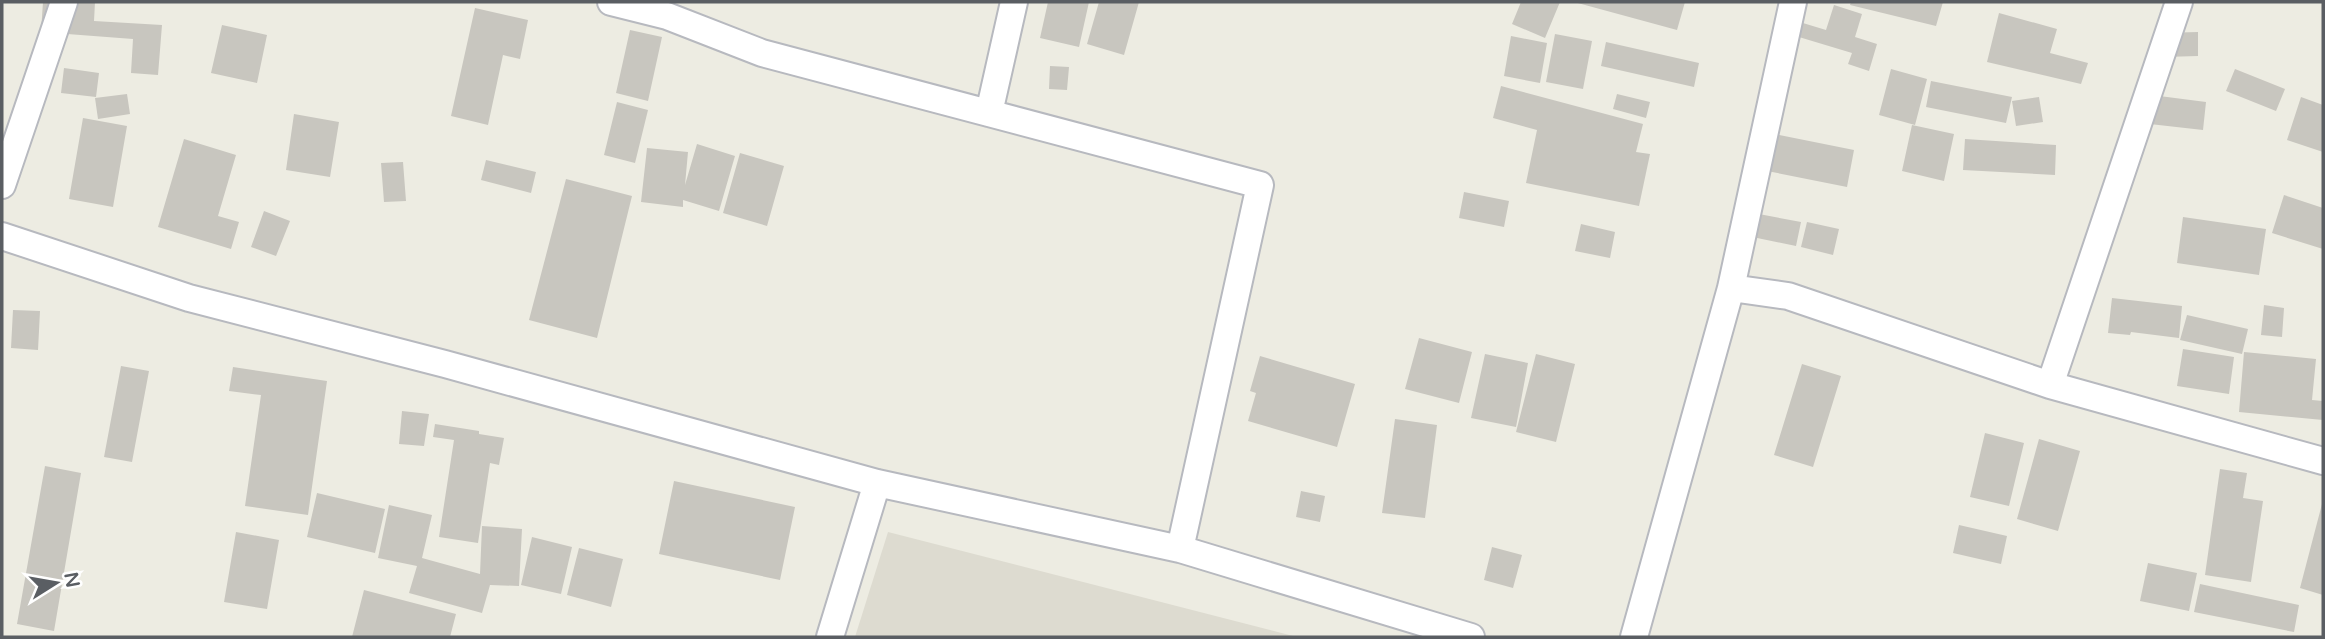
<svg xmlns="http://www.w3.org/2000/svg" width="2325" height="639" viewBox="0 0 2325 639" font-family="'Varela Round',sans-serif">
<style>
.education{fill:#dddbd0}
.building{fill:#c8c6bf}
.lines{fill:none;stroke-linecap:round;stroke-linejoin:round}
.minor-casing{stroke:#b7b9bf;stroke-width:30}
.minor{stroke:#fff;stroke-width:26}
</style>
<rect width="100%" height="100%" fill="#edece2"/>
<path class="education" d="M888 532 1297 637H855Z"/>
<path class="building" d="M43 2H95L94 21 162 25 158 75 131 73 133 39 41 32Z
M1048 2H1089L1079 47 1040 38Z
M1099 2H1139L1124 55 1087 44Z
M1521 2H1560L1545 38 1512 24Z
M1574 2H1685L1677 30Z
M1851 2H1943L1936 26 1850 5Z
M1834 5 1862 14 1855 37 1877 44 1869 71 1848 64 1852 53 1779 31 1783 17 1826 30Z
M475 8 528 20 520 59 503 55 488 125 451 116Z
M1999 13 2057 29 2050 53 2088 63 2081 84 1987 62Z
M222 25 267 35 257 83 211 73Z
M630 30 662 37 648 101 616 93Z
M2198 32V56L2164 57 2162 33Z
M1555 34 1592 41 1583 89 1546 82Z
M1511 36 1547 43 1540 83 1504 76Z
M1606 42 1699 63 1694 87 1601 66Z
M1050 66 1069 67 1067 90 1049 89Z
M64 68 99 73 96 97 61 93Z
M1891 69 1927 79 1915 125 1879 115Z
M2235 69 2285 89 2276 111 2226 91Z
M1931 81 2012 97 2006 123 1926 107Z
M1501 86 1643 124 1636 152 1650 154 1639 206 1526 183 1537 130 1493 118Z
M2136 93 2206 102 2203 130 2132 122Z
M127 94 130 114 98 119 95 98Z
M1617 94 1650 102 1646 118 1613 109Z
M2039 97 2043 122 2016 126 2012 101Z
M2301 97 2323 105V152L2287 140Z
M617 102 648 110 635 163 604 155Z
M294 114 339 122 330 177 286 170Z
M83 118 127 126 113 207 69 199Z
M1912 125 1954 134 1944 181 1902 171Z
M1760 131 1854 150 1847 187 1752 168Z
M184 139 236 155 218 216 239 222 231 249 158 227Z
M1965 139 2056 145 2055 175 1963 170Z
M697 144 735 156 719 211 683 200V207L641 202 647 148 688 152 685 185Z
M740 153 784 166 767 226 723 213Z
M486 160 536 172 531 193 481 180Z
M403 162 406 201 384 202 381 163Z
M566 179 632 196 597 338 529 320Z
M1464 192 1509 201 1504 227 1459 218Z
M2284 195 2323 208V249L2272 233Z
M264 211 290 221 276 256 251 247Z
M1743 211 1801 222 1796 246 1738 234Z
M2183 217 2266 229 2259 275 2177 263Z
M1807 222 1839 229 1833 255 1801 247Z
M1581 224 1615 232 1610 258 1575 251Z
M2112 298 2182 306 2179 338 2131 332 2130 335 2108 333Z
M2264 305 2284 308 2282 337 2261 335Z
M13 310 40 311 38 350 11 348Z
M2187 315 2248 329 2242 354 2180 340Z
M1419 338 1472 352 1459 403 1405 389Z
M2183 349 2234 357 2229 394 2177 386Z
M2244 352 2316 359 2312 400 2323 401V420L2239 412Z
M1485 354 1528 363 1516 427 1471 418Z
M1536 354 1575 364 1556 442 1516 432Z
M1260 356 1355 384 1337 447 1248 421 1256 393 1250 391Z
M1802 364 1841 376 1813 467 1774 455Z
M121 366 149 371 132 462 104 457Z
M233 367 327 381 308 515 245 506 261 395 229 391Z
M402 411 429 414 424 446 399 444Z
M1395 419 1437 425 1425 518 1382 513Z
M435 424 479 431V434L504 438 499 465 490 463 478 543 439 537 454 440 433 437Z
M1985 433 2024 443 2009 506 1970 497Z
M2039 439 2080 451 2058 531 2017 519Z
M45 466 81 473 54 631 17 624Z
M2220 469 2247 473 2243 498 2263 501 2251 582 2205 575Z
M674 481 795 507 780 580 659 554Z
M1301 491 1325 496 1320 522 1296 517Z
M317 493 385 509 375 553 307 537Z
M2322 504H2323V595L2300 588Z
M389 505 432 515 422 558 480 574 482 526 522 529 519 586 490 585 482 613 409 593 417 566 378 558Z
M1959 525 2007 536 2001 564 1953 553Z
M236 532 279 540 267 609 224 602Z
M532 537 572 547 561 594 521 585Z
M1492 547 1522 555 1513 588 1484 580Z
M579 548 623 559 611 607 567 595Z
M2148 563 2197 573 2189 611 2140 601Z
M2200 584 2299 605 2294 632 2194 612Z
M364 590 456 614 450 637H352Z"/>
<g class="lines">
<g class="minor-casing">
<path id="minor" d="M611 2 667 16 762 53 1260 185 1180 549
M989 113 1014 2
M2 185 64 2
M2 236 189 298 445 364 877 483 1180 549 1471 637
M1731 288 1788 296 2050 385 2323 461
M2050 385 2179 2
M830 637 877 483
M1634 637 1731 288 1793 2"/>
</g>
<use href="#minor" class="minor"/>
</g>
<rect width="2325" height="639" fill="none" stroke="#5a5e63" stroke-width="7"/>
<g transform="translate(56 583) rotate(79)" stroke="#ffffff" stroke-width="5" paint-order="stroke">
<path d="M0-5L12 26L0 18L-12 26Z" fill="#5a5e63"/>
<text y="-10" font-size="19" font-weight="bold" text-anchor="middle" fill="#5a5e63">N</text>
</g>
</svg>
